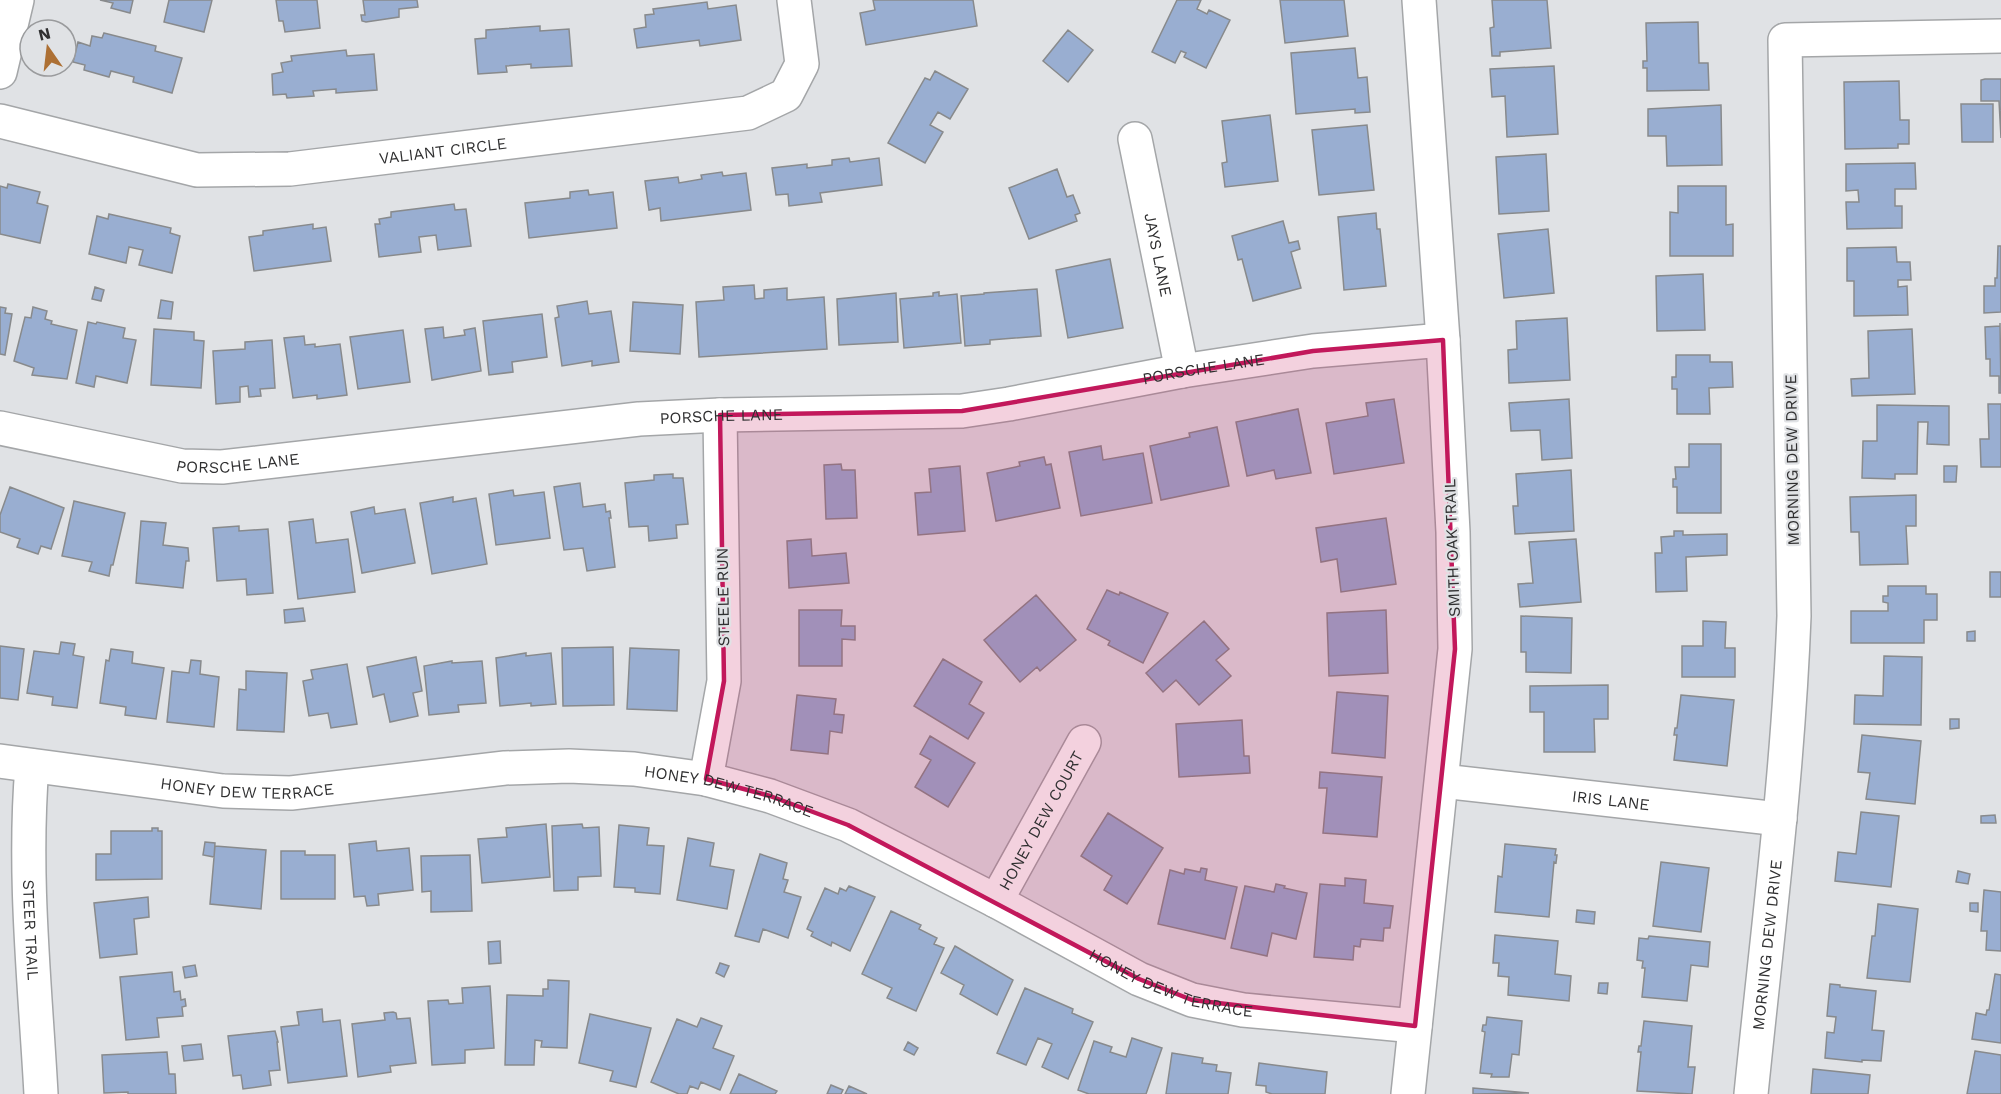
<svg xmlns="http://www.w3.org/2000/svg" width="2001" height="1094" viewBox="0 0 2001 1094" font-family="'Work Sans',sans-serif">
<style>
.building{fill:#99aed1;stroke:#888a8c;stroke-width:1.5}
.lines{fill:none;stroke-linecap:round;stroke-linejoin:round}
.minor-casing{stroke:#a4a6a8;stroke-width:36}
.minor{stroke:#fff;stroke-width:33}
.marked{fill:#c2185b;fill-opacity:0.2;stroke:#c2185b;stroke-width:4.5;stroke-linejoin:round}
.labels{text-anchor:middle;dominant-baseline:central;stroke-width:4.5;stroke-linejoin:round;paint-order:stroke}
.street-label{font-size:16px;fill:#303031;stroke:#e0e2e5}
</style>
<rect width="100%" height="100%" fill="#e0e2e5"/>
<path class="building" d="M100 0H133L130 13 111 8 113 3Z
M169 0H212L204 32 164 22Z
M276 0H317L320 28 285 32 283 21H279Z
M363 0H417L418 7 399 9V17L366 22 362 21 361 15H365Z
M873 0H973L977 26 866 45 860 13 875 10Z
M1177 0H1201L1197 9 1207 14 1209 10 1230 20 1206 68 1184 57 1186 53 1181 51 1175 63 1152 52Z
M1280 0H1344L1348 36 1285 43Z
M1492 0H1547L1551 48 1500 52V56H1492L1490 28 1494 27Z
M707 2 708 9 736 5 741 40 700 46 699 40 637 48 634 29 646 27 645 15 654 14 653 9Z
M1698 22 1699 63H1708L1709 90 1647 91V68H1643V61H1647L1646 23Z
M540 26V31L569 29 572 66 531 68V64L506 66 507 72 478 74 475 39 486 38V30Z
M1068 30 1093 50 1068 82 1043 61Z
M104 33 156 46 155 51 182 58 172 93 133 82 134 77 111 71 109 77 84 70 85 65 73 62 78 42 90 46 92 36 102 38Z
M1355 48 1358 78 1367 77 1370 112 1355 113V109L1296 114 1291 53Z
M346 50 347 56 374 54 377 90 336 93V89L313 91 314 96 287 98 286 94 273 95 272 74 283 72 281 63 292 61 291 56Z
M1554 66 1558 134 1507 137 1505 96 1492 97 1490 69Z
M935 71 968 89 950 119 938 112 930 125 943 132 925 163 888 143 925 78 930 80Z
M1985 79H2001V138L1999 101H1981V80Z
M1899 81 1900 120H1909V144H1898V148L1845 149 1844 82Z
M1961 104H1993V142H1962Z
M1721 105 1722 165 1667 166 1666 136H1648V109Z
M1270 115 1278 181 1225 187 1222 163 1227 162 1222 121Z
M1367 125 1374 190 1319 195 1312 130Z
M1546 154 1549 211 1499 214 1496 157Z
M849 158 850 162 879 158 882 185 820 193 822 202 789 206 788 194 776 195 772 168 807 164V168L832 165V160Z
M1915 163 1916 189H1895V206H1902V228L1847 229 1846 202H1859L1858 190 1846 191V164Z
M1057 169 1067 197 1073 195 1080 213 1075 215 1077 221 1029 239 1009 188Z
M722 172 723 176 746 173 751 210 661 221 660 208 649 210 645 181 678 177 679 183 702 179 701 175Z
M8 184 40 192 37 203 48 206 40 243 0 234V186L7 188Z
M1678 186H1726V225L1733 224V256H1670V212L1678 213Z
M588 190 589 195 613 192 617 228 529 238 525 203 570 198V192Z
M454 204 455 210 466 209 471 246 438 250 436 235 419 237 421 252 379 257 375 224H380L379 219 391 217V212Z
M1376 213 1377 229H1380L1386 286 1344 290 1338 217Z
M109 214 171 228 170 233 180 236 172 273 139 265 143 250 129 247 126 263 89 254 97 216 108 219Z
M1283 221 1289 243 1298 241 1300 249 1291 252 1301 288 1253 301 1242 259 1238 260 1232 236Z
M313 224V229L326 227 331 261 254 271 249 237 263 235V231Z
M1548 229 1554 293 1504 298 1498 234Z
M1998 246H2001V312L1984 313V286H1995V278H1997Z
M1896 247 1897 262H1910L1911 280H1898V287L1907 286 1908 315 1854 316V281H1847V248Z
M1110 259 1123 328 1068 338 1056 270Z
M1703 274 1705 330 1657 331 1656 276Z
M754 285 755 299 764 298V290L787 288V300L824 297 827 349 699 357 696 302 724 300 723 287Z
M95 287 104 290 101 301 92 299Z
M1037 289 1041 336 990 340V344L965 346 961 296 984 294V293Z
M939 292V296L957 294 961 343 904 348 900 299 933 296V293Z
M896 293 898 342 839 345 837 299Z
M161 300 173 302 171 319 158 318Z
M587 301 589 314 611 311 619 362 592 366V361L562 366 555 318 559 317 557 306Z
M633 302 683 305 680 354 630 351Z
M0 307 6 308 5 313 12 314 5 355 0 354Z
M33 307 47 311 45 319 52 321 51 324 77 330 67 379 32 375 34 368 14 361 25 317 31 318Z
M542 314 547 357 512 362 513 372 489 375 483 321Z
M1567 318 1570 380 1509 383 1508 350 1517 349 1516 321Z
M88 322 96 324 97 322 125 328 123 338 136 340 127 383 96 376 94 387 76 383Z
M2000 323 2001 393H1999V376H1990V359H1986L1985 327 2000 326Z
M443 327 444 338 465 335 464 330 475 328 481 371 432 380 425 329Z
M154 329 194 332V340L204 341 201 388 151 385Z
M1912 329 1915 394 1852 396 1851 379 1869 378 1868 331Z
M403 330 410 382 358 389 350 337Z
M304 336 305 345 315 344V347L340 344 347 395 317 399V395L293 398 284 338Z
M272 340 275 388 260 389 261 396 249 397 248 386 240 387V402L216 404 213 351 245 349V342Z
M1676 355H1710V362H1732L1733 387 1709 388 1710 414H1677V389H1672V377H1676Z
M1394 399 1404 463 1334 474 1326 423 1368 416 1366 403Z
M1569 399 1572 458 1542 460 1540 430 1511 431 1509 403Z
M1988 404H2001V467H1981L1980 439H1989Z
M1877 405 1949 406V445L1927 444 1928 422H1918L1917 474H1895V479L1862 478 1863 441H1877Z
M1298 409 1311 473 1276 479 1274 470 1247 476 1236 422Z
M1217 427 1229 486 1161 500 1150 446 1190 437 1189 433Z
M1689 444H1721V513H1677V487H1673V479H1676L1675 467H1689Z
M1101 446 1103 460 1143 453 1152 503 1081 516 1069 452Z
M1044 457 1046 465 1051 464 1060 508 996 521 987 473 1020 466 1019 462Z
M841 464 842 470H855L857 518 826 519 824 465Z
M960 466 965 531 918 535 915 493 931 492 929 469Z
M1944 466H1957L1956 482H1944Z
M1571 470 1574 531 1515 534 1513 506H1518L1516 474Z
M673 474V478H683L688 524 676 525 677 538 649 541 648 526 629 527 625 483 654 480V475Z
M580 483 583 507 605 504 606 512 610 511 611 518H609L615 567 587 571 583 548 564 550 554 487Z
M10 487 64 508 51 549 41 546 38 554 17 547 20 539 0 532V515Z
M513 490 514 496 544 492 550 538 496 545 489 494Z
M1916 495V526H1906L1908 564 1860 565 1859 532H1851L1850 497Z
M453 497V502L476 498 487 564 432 574 420 503Z
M74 501 125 513 113 565H111L109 576 89 571 92 562 62 556Z
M374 507 375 514 405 509 415 563 362 573 351 512Z
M1386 518 1396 584 1341 592 1337 559 1321 562 1316 528Z
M313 519 316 543 348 539 355 592 298 599 289 522Z
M141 521 166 523 163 545 188 548 189 561H186L183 588 136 583Z
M239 526V531L268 529 273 593 247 595 246 579 217 581 213 528Z
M1674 531H1683V535L1727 534V555L1686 557 1687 591 1656 592 1655 553H1662L1661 537 1674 536Z
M811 539 812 556 846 553 849 583 789 588 787 541Z
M1576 539 1581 602 1520 607 1518 584 1533 583 1529 542Z
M1990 572H2001V597H1990Z
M1888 586H1926V594H1937V620H1924V643H1851V611H1888V603L1883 602V596H1888Z
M1107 590 1119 595 1120 592 1168 613 1143 663 1108 645 1110 641 1087 629Z
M1036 595 1076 640 1040 671 1037 667 1020 682 984 640Z
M303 608 305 621 285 623 284 610Z
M799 610H842L841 626H855V640L842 639V666H799Z
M1386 610 1388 673 1329 676 1327 613Z
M1521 616 1572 618 1571 673 1526 672V652H1521Z
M1204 621 1229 649 1216 660 1231 676 1199 705 1176 680 1163 692 1146 673Z
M1703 621 1726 622 1725 648H1735V677H1682V646H1703Z
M1975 631V641H1967V632Z
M61 642 75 644 73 655 84 657 77 708 52 705 53 697 27 693 34 651 59 654Z
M0 646 24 649 18 700 0 698Z
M613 647 614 705 563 706 562 648Z
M630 648 679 650 677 711 627 709Z
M111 649 133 652 132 663 164 668 156 719 125 715 126 707 100 703 106 660 109 661Z
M526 653V656L551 653 556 704 531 706V703L500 706 496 658Z
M1884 656 1922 657 1921 725 1854 724 1855 695 1883 696Z
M416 657 422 691 413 693 418 716 390 722 384 694 373 697 367 667Z
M943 659 982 682 969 704 984 713 968 739 914 706Z
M191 660 201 661 200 674 219 677 214 727 167 722 172 671 189 673Z
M452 661V663L482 661 486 703 458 705 459 712 429 715 424 666Z
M347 664 357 724 331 728 328 713 309 716 303 681 313 679 311 670Z
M246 671 287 673 284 732 237 730 239 689 246 690Z
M1608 685V719H1594L1595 752H1544V712H1530V686Z
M1337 692 1388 696 1385 758 1332 753Z
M797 695 836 699 834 714 844 715 842 733 830 731 828 754 791 750Z
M1681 695 1734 700 1727 766 1674 760 1677 735H1674L1675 728H1677Z
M1950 719H1959V728L1950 729Z
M1242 720 1244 756H1249L1250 773 1179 777 1176 724Z
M1862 735 1921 741 1915 804 1866 799 1870 773 1858 772Z
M930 736 975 763 948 807 915 787 931 760 920 754Z
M1320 772 1382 777 1377 837 1323 833 1327 788H1319Z
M1861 812 1899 816 1891 887 1835 881 1838 852 1856 854Z
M1108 813 1163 848 1127 904 1104 890 1112 876 1081 856Z
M1995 815 1996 823H1981V816Z
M546 824 550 877 482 883 478 839 507 837 506 828Z
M582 824 583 828 599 827 601 876 578 877V890L554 891 552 826Z
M619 825 649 828 647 845 664 846 660 894 635 892V888L614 887Z
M152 828H158V831H162V879L96 880V854H111V831H152Z
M688 838 714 843 710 866 734 870 727 909 677 900Z
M376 841 377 851 409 848 413 890 378 894 379 905 367 906 365 896 354 897 349 844Z
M205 842 215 843 214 857 203 855Z
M1505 844 1556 849 1555 855H1557L1556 863 1554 862 1549 917 1495 912 1498 876 1502 877Z
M215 846 266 850 261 909 210 904Z
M281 851H305V855H335V899H281Z
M760 854 787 863 783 879 788 880 784 892 801 897 788 938 763 929 759 942 735 936Z
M470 855 472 911 431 912V891L422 892 421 856Z
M1661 862 1709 868 1701 932 1653 926Z
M1201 868 1207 869 1205 880 1237 887 1225 939 1158 924 1170 870 1184 874 1185 869 1200 872Z
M1958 871 1970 874 1968 884 1956 882Z
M1345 878 1366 880 1364 903 1393 906 1390 928H1384L1383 941 1361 939 1360 947 1354 946 1353 960 1314 957 1320 884 1345 886Z
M1276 884 1285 886 1284 888 1307 893 1296 939 1272 933 1267 956 1231 948 1245 886 1274 892Z
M849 886 875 897 850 951 832 942 831 946 811 936 813 932 807 929 825 888 838 894 840 888 846 891Z
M1984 890 2001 892V951L1986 950 1987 931H1981Z
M148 897 149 917 134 919 137 954 100 958 94 903Z
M1970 903H1978V912L1970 911Z
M1878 904 1918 909 1910 982 1867 978 1872 936H1875Z
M1577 910 1595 912 1594 924 1576 922Z
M891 911 921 925 919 929 937 938 934 944 944 948 916 1011 887 998 892 988 862 974Z
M1495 935 1558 941 1555 974 1571 976 1569 1001 1508 995 1509 977 1498 976 1499 963H1493Z
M1649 936 1710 942 1708 967 1691 965 1687 1001 1642 997 1645 968H1642L1643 961 1637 960 1639 938 1648 939Z
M500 941 501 963 489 964 488 942Z
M955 946 1013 980 997 1015 960 994 964 985 941 973Z
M720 963 729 966 724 977 716 973Z
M195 965 197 976 185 978 183 967Z
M172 972 174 992 180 991 181 1000 185 999 186 1006 182 1007 183 1016 157 1018 159 1037 126 1040 120 977Z
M1995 974 2001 975V1043L1972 1039 1976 1013 1986 1015 1987 1010H1989Z
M548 980 569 981 567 1048 541 1047 542 1041 535 1040 534 1065H505L507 995 543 996V989H548Z
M1599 983H1608L1607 994 1598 993Z
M1830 984 1840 985V987L1876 991 1872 1030 1884 1031 1881 1061 1862 1060V1062L1825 1058 1827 1032 1834 1033 1836 1017 1827 1016Z
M490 986 494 1048 465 1050V1063L432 1065 428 1001 448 1000 449 1004 463 1003 462 988Z
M1025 988 1073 1009 1072 1013 1093 1022 1068 1079 1042 1067 1052 1044 1038 1038 1026 1065 997 1053Z
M322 1009 323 1022 340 1020 347 1076 288 1083 281 1027 299 1025 297 1012Z
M393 1012 396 1013 397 1019 410 1018 416 1063 390 1066 391 1072 358 1077 352 1024 385 1020 384 1013Z
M590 1014 651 1028 636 1087 610 1081 613 1071 579 1063Z
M1487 1017 1522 1021 1519 1055 1512 1054 1509 1077H1491L1492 1074 1480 1073 1485 1032 1482 1031 1483 1025H1486Z
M701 1018 722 1026 713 1048 734 1056 720 1090 701 1082 698 1089 690 1086 687 1094H679L651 1082 677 1019 697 1027Z
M1644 1021 1692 1026 1688 1067H1695L1692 1094 1637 1091 1641 1052H1638L1639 1046H1641Z
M275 1031 278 1042H277L280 1070 269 1071 271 1085 243 1089 241 1075 233 1076 228 1036Z
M1132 1038 1162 1048 1146 1094H1089L1078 1090 1094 1041 1112 1047 1110 1052 1126 1057Z
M908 1042 918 1048 914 1055 904 1050Z
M201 1044 203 1059 184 1061 182 1046Z
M1975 1051 2001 1055V1094H1967Z
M167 1052 169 1074H175L176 1094H128V1092L104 1093 102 1055Z
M1172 1053 1203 1058 1202 1063 1217 1065 1216 1071 1231 1073 1228 1094H1166Z
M1259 1063 1327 1072 1325 1094H1272L1266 1092V1086L1256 1085Z
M1813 1069 1870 1075 1868 1094H1811Z
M739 1074 777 1091 775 1094H730Z
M831 1085 843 1090 841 1094H827Z
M849 1086 867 1094H845Z
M1473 1088 1529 1093 1473 1094Z"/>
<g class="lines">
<g class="minor-casing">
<g id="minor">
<path d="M0 72 17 0"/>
<path id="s1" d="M0 121 197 170 290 169 748 113 786 95 802 64 794 0"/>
<path id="s2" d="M1135 139 1182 371"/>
<path id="s3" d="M0 428 182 466 222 467 639 419 720 415 962 411 1009 404 1182 371 1313 351 1443 340"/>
<path id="s4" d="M0 761 223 791 291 793 505 768 569 766 634 769 706 779 770 796 848 825 996 901 1139 979 1192 1000 1243 1010 1415 1026"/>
<path id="s5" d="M32 766C23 875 35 985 41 1094"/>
<path d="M706 779 724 681 720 415"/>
<path id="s6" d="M1442 781 1780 819"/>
<path id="s7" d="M996 901 1084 742"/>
<path d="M1408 1094 1455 649 1453 532 1443 340 1419 0"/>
<path id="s8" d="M1751 1094C1767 935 1788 776 1794 616L1785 40 2001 36"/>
</g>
</g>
<use href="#minor" class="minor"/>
</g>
<path class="marked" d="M1443 340 1455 649 1415 1026 1192 1000 1139 979 848 825 770 796 706 779 724 681 720 415 962 411 1313 351Z"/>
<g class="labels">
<g class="street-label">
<text stroke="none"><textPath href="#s1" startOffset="450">VALIANT CIRCLE</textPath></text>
<text stroke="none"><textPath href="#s2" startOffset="118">JAYS LANE</textPath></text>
<text stroke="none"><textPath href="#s3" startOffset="1214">PORSCHE LANE</textPath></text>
<text stroke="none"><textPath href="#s3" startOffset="728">PORSCHE LANE</textPath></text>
<text transform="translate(1792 460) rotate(-91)">MORNING DEW DRIVE</text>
<text stroke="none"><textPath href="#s3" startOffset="242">PORSCHE LANE</textPath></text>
<text transform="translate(1452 548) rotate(-92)">SMITH OAK TRAIL</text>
<text transform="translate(723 597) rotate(-91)">STEELE RUN</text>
<text stroke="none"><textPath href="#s4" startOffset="249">HONEY DEW TERRACE</textPath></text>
<text stroke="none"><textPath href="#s4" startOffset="735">HONEY DEW TERRACE</textPath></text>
<text stroke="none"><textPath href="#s6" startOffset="170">IRIS LANE</textPath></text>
<text stroke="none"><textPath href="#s7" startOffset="92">HONEY DEW COURT</textPath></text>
<text stroke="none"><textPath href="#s5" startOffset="164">STEER TRAIL</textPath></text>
<text stroke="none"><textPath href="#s8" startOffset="150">MORNING DEW DRIVE</textPath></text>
<text stroke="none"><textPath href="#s4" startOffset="1221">HONEY DEW TERRACE</textPath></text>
</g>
</g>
<g transform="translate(48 48) rotate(346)"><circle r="28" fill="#e0e2e5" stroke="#9a9b9d" stroke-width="1.5"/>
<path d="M0-4.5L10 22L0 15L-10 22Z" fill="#ad7034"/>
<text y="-9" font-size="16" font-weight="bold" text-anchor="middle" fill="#303031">N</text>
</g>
</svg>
